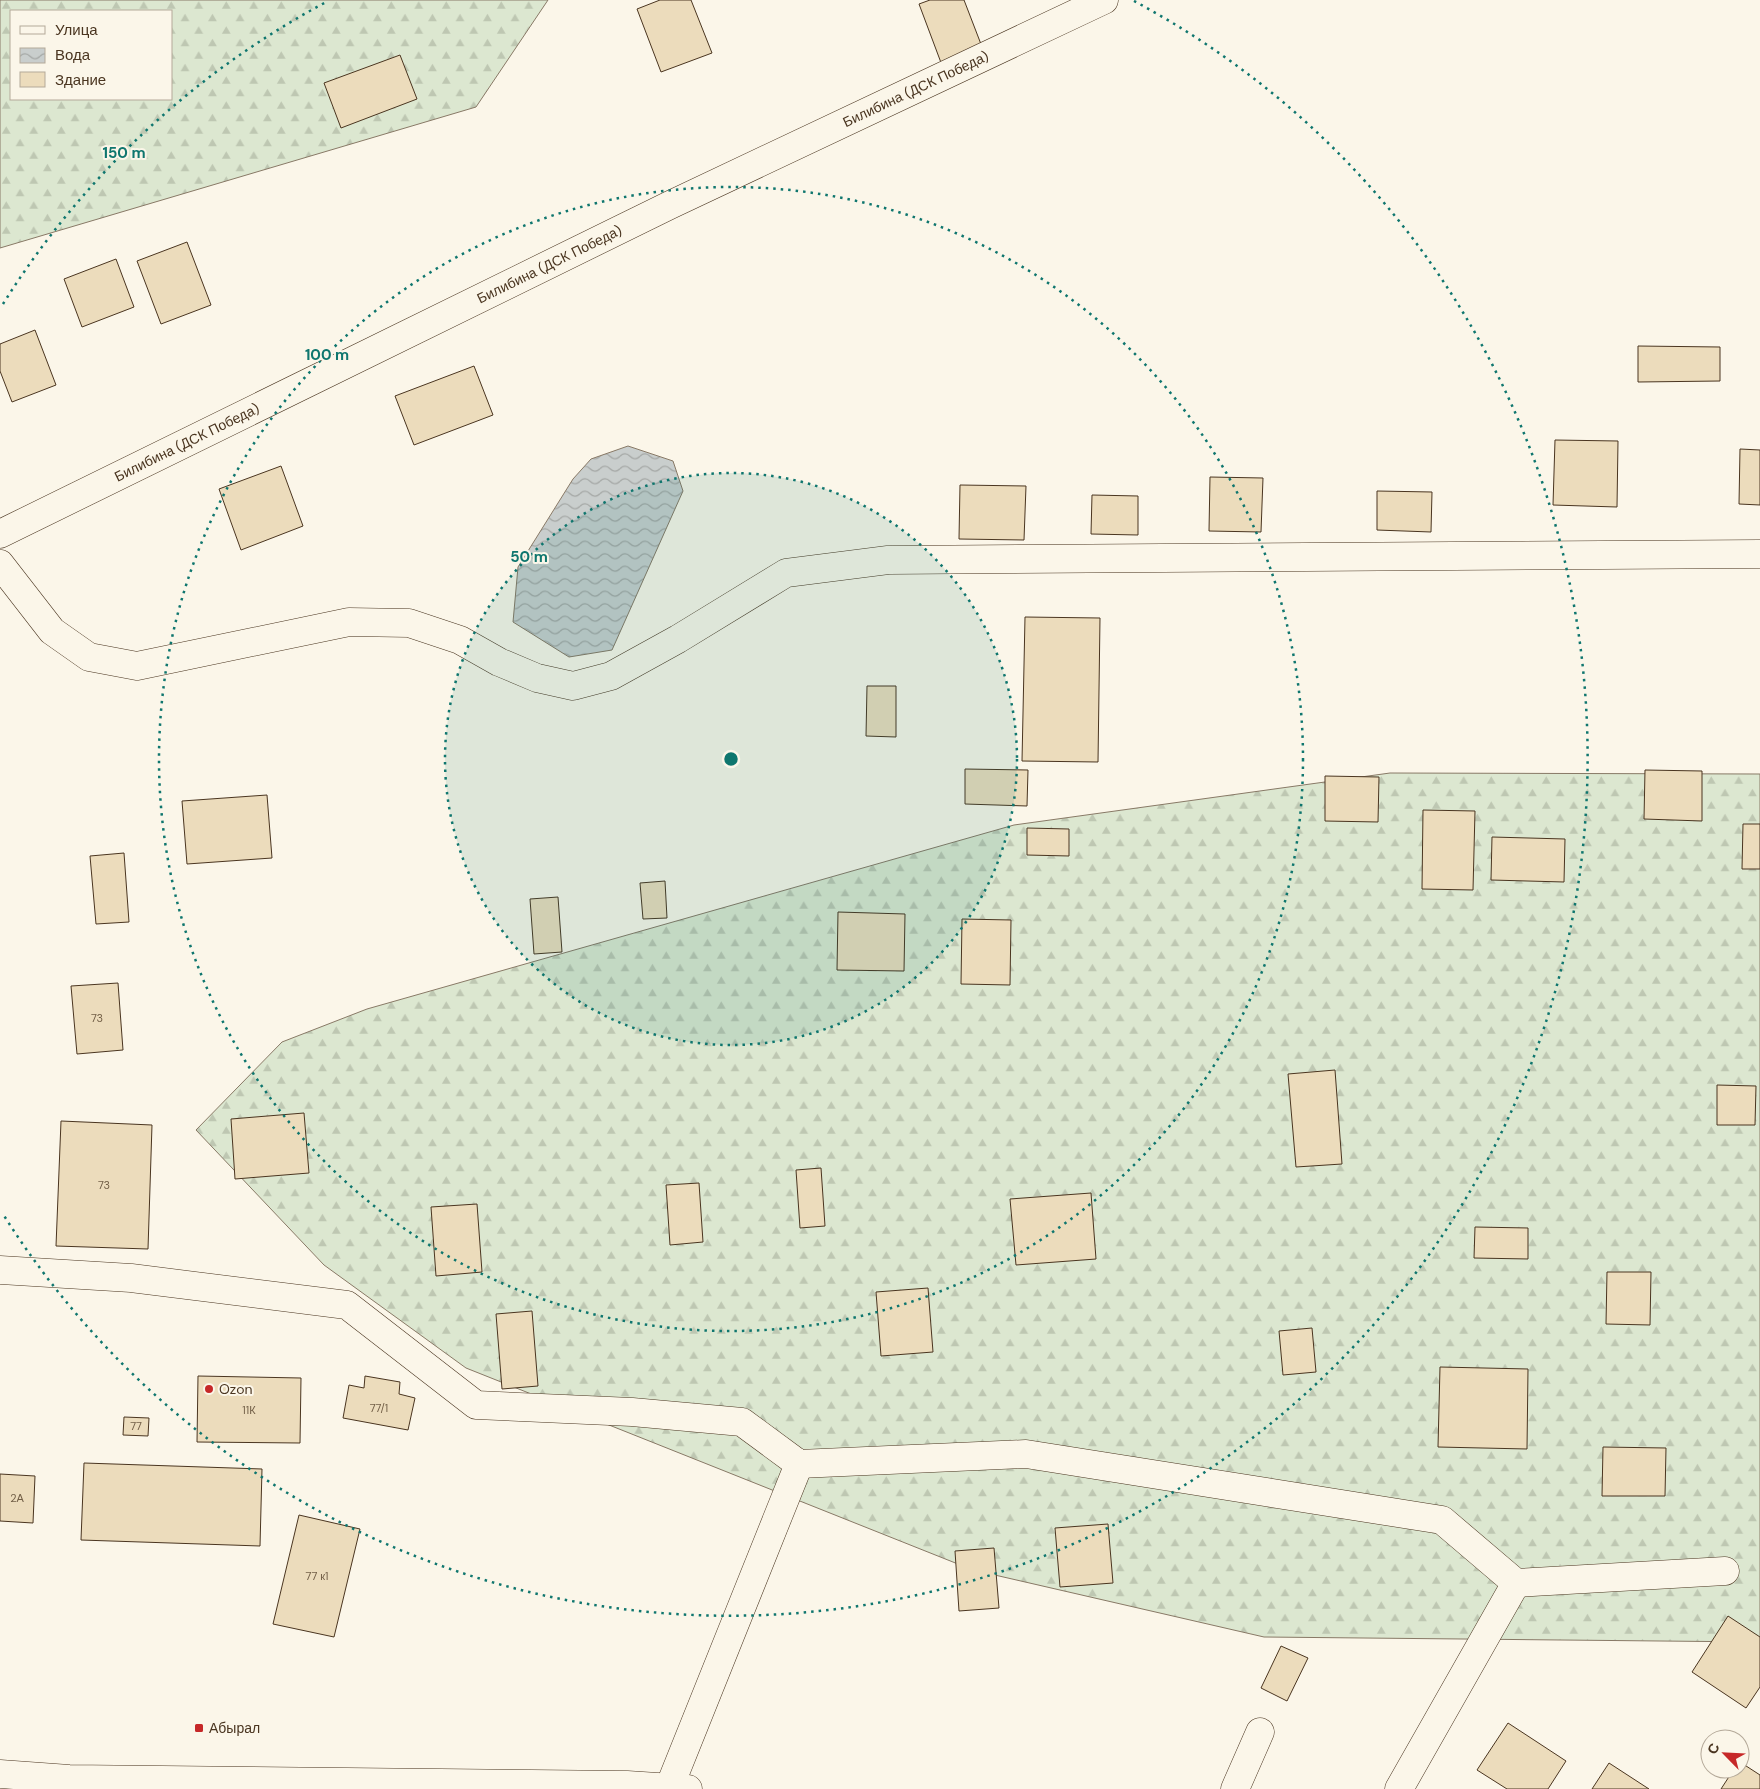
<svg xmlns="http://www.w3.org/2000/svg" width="1760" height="1789" viewBox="0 0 1760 1789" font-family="'DM Sans',sans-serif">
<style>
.forest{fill:url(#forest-firs);stroke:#887966;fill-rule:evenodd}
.water{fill:url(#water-waves);stroke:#887966}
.building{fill:#ecdcbc;stroke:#4a3520}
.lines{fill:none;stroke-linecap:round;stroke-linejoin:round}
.street-casing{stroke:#4a3520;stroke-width:29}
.secondary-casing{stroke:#4a3520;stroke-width:29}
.street{stroke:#fbf6e9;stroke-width:28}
.secondary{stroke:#fbf6e9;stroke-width:28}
.ring{fill:none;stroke:#0f766e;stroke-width:2.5;stroke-dasharray:2.5 5}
.poi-dot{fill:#c62828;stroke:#fbf6e9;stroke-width:2}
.labels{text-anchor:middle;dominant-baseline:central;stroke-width:4;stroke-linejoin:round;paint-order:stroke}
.number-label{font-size:11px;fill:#725f47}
.street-label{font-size:14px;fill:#4a3520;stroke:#fbf6e9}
.poi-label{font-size:14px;fill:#4a3520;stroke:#fbf6e9;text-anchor:start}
.centre{fill:#0f766e;stroke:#fbf6e9;stroke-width:2.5}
.ring-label{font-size:15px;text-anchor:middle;font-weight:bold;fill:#0f766e;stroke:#fbf6e9;stroke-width:4;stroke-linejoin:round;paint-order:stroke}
</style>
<defs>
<pattern id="forest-firs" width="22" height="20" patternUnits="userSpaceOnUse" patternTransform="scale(1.25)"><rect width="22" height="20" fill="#dce7d0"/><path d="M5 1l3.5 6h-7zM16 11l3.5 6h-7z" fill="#bec7b2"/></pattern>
<pattern id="water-waves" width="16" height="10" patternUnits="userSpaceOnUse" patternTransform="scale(1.25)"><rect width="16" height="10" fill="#c9cecd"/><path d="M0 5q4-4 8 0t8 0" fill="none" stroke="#a5a8a6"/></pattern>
</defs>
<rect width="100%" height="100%" fill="#fbf6e9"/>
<path class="forest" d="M0 0H548L476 107 0 248ZM11 11H171V99H11Z
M1390 773 1760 774V1642L1264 1637 973 1570 466 1368 324 1265 196 1130 282 1042 367 1009 1014 825Z"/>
<path class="water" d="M628 446 673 461 683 491 612 650 569 657 513 622 518 567 573 479 591 459Z"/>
<path class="building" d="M660 0H691L712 53 661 72 637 9Z
M930 0H964L984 52 943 68 919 4Z
M400 55 417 99 341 128 324 83Z
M187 242 211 305 161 324 137 261Z
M116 259 134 307 82 327 64 279Z
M35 330 56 385 12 402 0 371V344Z
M1638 346 1720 347V381L1638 382Z
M474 366 493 415 414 445 395 396Z
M1555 440 1618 441 1617 507 1553 505Z
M1740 449 1760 450V505L1739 504Z
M281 466 303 526 241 550 219 489Z
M1210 477 1263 478 1261 532 1209 531Z
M960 485 1026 486 1024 540 959 539Z
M1377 491 1432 492 1431 532 1377 530Z
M1092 495 1138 496V535L1091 534Z
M1025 617 1100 618 1098 762 1022 761Z
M867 686H896V737L866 736Z
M965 769 1028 770 1027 806 965 804Z
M1645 770 1702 771V821L1644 819Z
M1325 776 1379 777 1378 822 1325 821Z
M267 795 272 858 187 864 182 801Z
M1423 810 1475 811 1473 890 1422 889Z
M1743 824H1760V869H1742Z
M1027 828 1069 829V856L1027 855Z
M1492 837 1565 839 1564 882 1491 880Z
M124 853 129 922 96 924 90 856Z
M665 881 667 918 643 919 640 883Z
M558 897 562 952 534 954 530 899Z
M838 912 905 914 904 971 837 970Z
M962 919 1011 920 1010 985 961 984Z
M118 983 123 1050 77 1054 71 986Z
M1335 1070 1342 1164 1296 1167 1288 1074Z
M1717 1085 1756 1086 1755 1125H1717Z
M304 1113 309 1173 235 1179 231 1119Z
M61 1121 152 1125 148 1249 56 1246Z
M821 1168 825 1226 800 1228 796 1170Z
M699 1183 703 1242 670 1245 666 1185Z
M1091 1193 1096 1259 1016 1265 1010 1199Z
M477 1204 482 1272 436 1276 431 1207Z
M1475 1227 1528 1228V1259L1474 1258Z
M1607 1272H1651L1650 1325 1606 1324Z
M928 1288 933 1352 881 1356 876 1292Z
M532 1311 538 1386 502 1389 496 1314Z
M1312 1328 1316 1372 1283 1375 1279 1331Z
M1440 1367 1528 1369 1527 1449 1438 1447Z
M198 1376 301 1378 300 1443 197 1442Z
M365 1376 400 1382 399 1394 415 1398 408 1430 343 1418 349 1385 364 1388Z
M124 1417 149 1418 148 1436 123 1435Z
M1603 1447 1666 1448 1665 1496H1602Z
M84 1463 262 1469 260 1546 81 1540Z
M0 1474 35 1476 33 1523 0 1521Z
M299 1515 360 1529 334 1637 273 1624Z
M1108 1524 1113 1583 1060 1587 1055 1528Z
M994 1548 999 1608 959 1611 955 1551Z
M1728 1616 1760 1637V1687L1746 1708 1692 1672Z
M1281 1646 1308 1658 1287 1701 1261 1688Z
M1508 1723 1566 1761 1548 1789H1507L1477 1770Z
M1740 1762 1760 1775V1789H1721L1734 1769H1740Z
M1609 1763 1649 1789H1592Z"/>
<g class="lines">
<g class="street-casing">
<g id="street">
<path id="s1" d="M0 534 670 205 1104 0"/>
<path d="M0 564 52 631 89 657 137 666 349 622 409 623 460 640 499 662 537 678 573 686 611 676 678 639 786 573 888 560 1760 554"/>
<path d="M0 1270 131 1278 347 1305 476 1405 632 1412 742 1422 799 1464 1026 1454 1442 1520 1516 1583 1725 1571"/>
<path d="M669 1788 799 1464"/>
<path d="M1235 1789 1260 1732"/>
<path d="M1399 1789 1516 1583"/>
</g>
</g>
<g class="secondary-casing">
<path id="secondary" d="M0 1774 69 1779 627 1785 688 1789"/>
</g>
<use href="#street" class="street"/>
<use href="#secondary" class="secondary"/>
</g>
<circle cx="731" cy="759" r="286" fill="#0f766e" fill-opacity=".12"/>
<g class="ring">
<circle cx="731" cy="759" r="286"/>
<circle cx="731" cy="759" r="572"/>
<path d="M3 304A858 858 0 0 1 328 1M1134 1A858 858 0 1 1 3 1214"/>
</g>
<g class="poi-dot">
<circle cx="209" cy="1389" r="5"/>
<rect x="194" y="1723" width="10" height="10" rx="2.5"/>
</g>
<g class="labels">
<g class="number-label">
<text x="97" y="1018">73</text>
<text x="104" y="1185">73</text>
<text x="379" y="1408">77/1</text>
<text x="249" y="1410">11К</text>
<text x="136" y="1426">77</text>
<text x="17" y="1498">2А</text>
<text x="317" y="1576">77 к1</text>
</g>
<g class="street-label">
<text stroke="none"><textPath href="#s1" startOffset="1018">Билибина (ДСК Победа)</textPath></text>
<text stroke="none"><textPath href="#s1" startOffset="612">Билибина (ДСК Победа)</textPath></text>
<text stroke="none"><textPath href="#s1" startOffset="208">Билибина (ДСК Победа)</textPath></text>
</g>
<g class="poi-label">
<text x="219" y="1389">Ozon</text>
<text x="209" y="1728">Абырал</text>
</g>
</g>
<circle cx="731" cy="759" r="8" class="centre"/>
<g class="ring-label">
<text x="124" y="158">150 m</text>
<text x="327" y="360">100 m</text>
<text x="529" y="562">50 m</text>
</g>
<rect x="10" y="10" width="162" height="90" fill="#fbf6e9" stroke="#b4a999"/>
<rect x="20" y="26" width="25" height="8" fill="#fbf6e9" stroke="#b4a999"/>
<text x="55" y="35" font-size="15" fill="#4a3520">Улица</text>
<rect x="20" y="48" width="25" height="15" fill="url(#water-waves)" stroke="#b4a999"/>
<text x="55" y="60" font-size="15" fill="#4a3520">Вода</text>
<rect x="20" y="72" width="25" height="15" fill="#ecdcbc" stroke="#b4a999"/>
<text x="55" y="85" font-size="15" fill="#4a3520">Здание</text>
<g transform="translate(1725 1754) rotate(294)"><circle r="24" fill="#fbf6e9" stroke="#b4a999"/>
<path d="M0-4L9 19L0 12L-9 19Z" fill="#c62828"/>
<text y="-8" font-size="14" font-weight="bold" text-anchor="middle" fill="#4a3520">С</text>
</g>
</svg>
